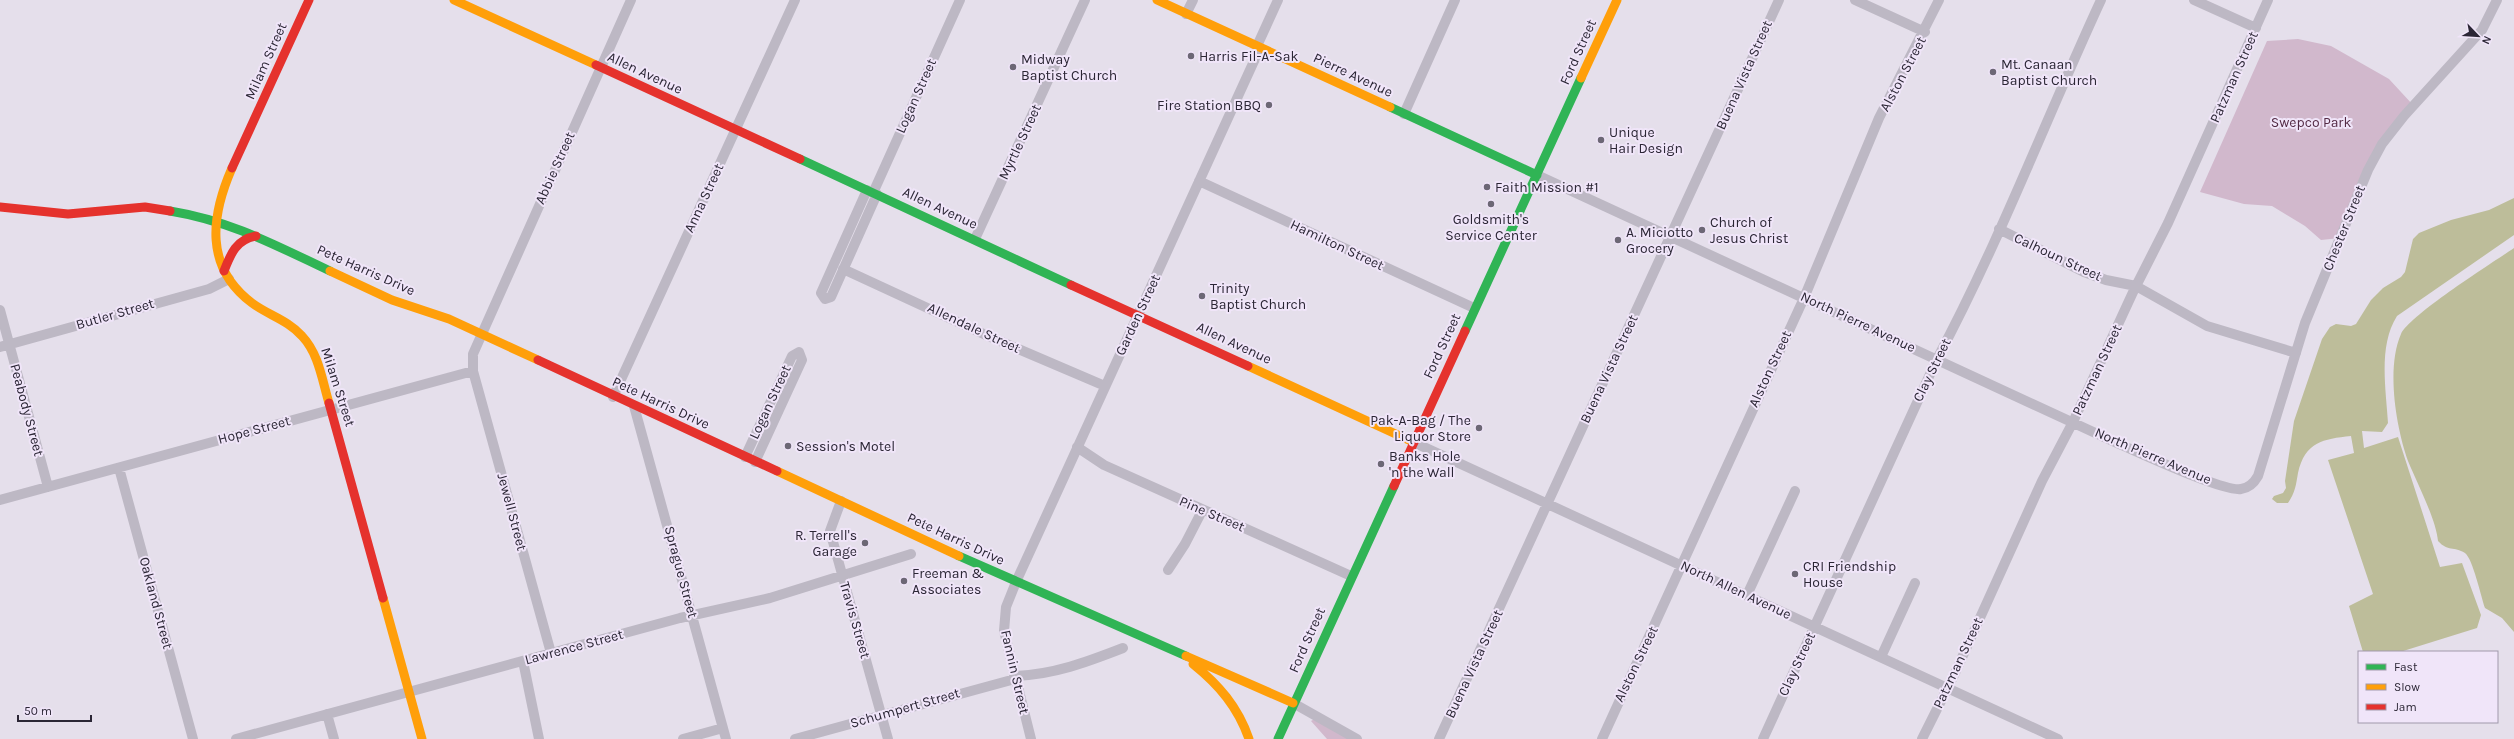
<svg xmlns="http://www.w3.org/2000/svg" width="2514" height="739" viewBox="0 0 2514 739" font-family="Karla,sans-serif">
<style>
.green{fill:#d1b8cc}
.water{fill:#bdbd9a}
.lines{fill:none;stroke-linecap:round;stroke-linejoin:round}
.street{stroke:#bdb8c4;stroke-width:10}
.fast{stroke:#30b455;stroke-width:9}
.slow{stroke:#ff9f0a;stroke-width:9}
.jam{stroke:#e5322d;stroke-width:9}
.poi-dot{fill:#6c6775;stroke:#f0e5f9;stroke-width:1.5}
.labels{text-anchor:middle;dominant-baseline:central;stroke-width:4;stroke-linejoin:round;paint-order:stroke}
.street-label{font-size:14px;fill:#2b2635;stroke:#f0e5f9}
.poi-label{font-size:14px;fill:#2b2635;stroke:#f0e5f9;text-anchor:start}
.park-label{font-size:14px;fill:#532a44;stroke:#f0e5f9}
</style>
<rect width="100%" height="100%" fill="#e5dfeb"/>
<path class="green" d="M2298 39 2331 46 2389 79 2413 105 2382 144 2340 238 2321 240 2305 226 2272 206 2244 204 2200 192 2267 41Z
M1318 717 1357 739H1327L1311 721Z"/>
<path class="water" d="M2514 198V235L2397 316C2378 346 2386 389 2388 423L2382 432 2362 431 2364 448 2398 437 2440 567 2462 563 2481 615 2477 628 2400 652H2363L2349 606 2373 594 2328 460 2354 453 2351 436C2323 439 2305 442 2298 473 2296 485 2295 493 2288 503H2277L2272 499 2274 496 2283 493 2286 488 2285 481 2294 421 2322 339 2330 327 2336 324 2351 326 2356 324 2371 300 2383 288 2401 277 2405 272 2413 239 2419 233 2451 220 2489 210Z
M2514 248V632L2502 618 2485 608C2481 597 2473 559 2465 553 2454 546 2448 552 2438 541 2436 519 2417 483 2408 461 2396 427 2386 368 2401 334 2411 314 2492 263 2514 248Z"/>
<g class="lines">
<path class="street" d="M1855 0 1925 32
M2194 0 2256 28
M1186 14 1193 0
M1257 46 1278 0
M1404 114 1455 0
M1537 175 2117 443C2138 452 2223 492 2241 489 2249 488 2254 483 2258 476L2305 323 2368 170 2382 144 2404 116 2482 30 2497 0
M1199 181 1474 308
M867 190 821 293 825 299 831 297 877 194
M873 193 960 0
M1999 229 2084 272 2106 280 2136 286 2207 326 2296 353
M975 239 1085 0
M843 269 988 336 1105 386
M0 310 48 487
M0 347 209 289 229 279
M473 371 551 653
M613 397 795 0
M634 406 726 739
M1413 442 2058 739
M1077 447 1104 465 1351 576
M745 457 792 356 799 352 802 360 755 462
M119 468 193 739
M0 500 473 371V354L631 0
M841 501 830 531 888 739
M1168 570 1185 544 1202 511
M1747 595 1795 491
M1881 657 1915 583
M523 661 539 739
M1014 676C1053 675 1087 662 1123 648
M1293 703 1357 739
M327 714 334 739
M236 739 680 618 770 598 911 554
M683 739 723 728
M795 739 1015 679
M1031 739 1004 631 1006 607 1016 582 1260 48
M1439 739 1779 0
M1602 739 1804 298 1879 118 1939 0
M1763 739 1937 359C1999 243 2046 119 2101 0
M1922 739 1955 673 2042 481 2073 422 2134 290 2168 223 2268 0"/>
<path class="fast" d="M1390 107 1537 175
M800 159 1071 285
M170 211C231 221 275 245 330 271
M1465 331 1581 78
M959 556 1186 656
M1278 739 1394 486"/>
<path class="slow" d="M454 0 596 65
M1157 0 1390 107
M1581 78 1617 0
M232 168C211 216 204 267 252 303 268 315 288 320 302 336 319 354 322 380 329 403
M330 271 392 300 449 319 538 360
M1248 366 1413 442
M777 471 959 556
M383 598 422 739
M1186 656 1293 703
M1193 664C1219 685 1238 707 1249 739"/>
<path class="jam" d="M596 65 800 159
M232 168 309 0
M0 207 68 214 145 207 170 211
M224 271C231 253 236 240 256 236
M1071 285 1248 366
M538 360 777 471
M329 403 383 598
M1394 486 1465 331"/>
</g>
<g class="poi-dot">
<circle cx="1191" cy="56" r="4"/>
<circle cx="1013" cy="67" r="4"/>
<circle cx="1993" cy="72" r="4"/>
<circle cx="1269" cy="105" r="4"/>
<circle cx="1601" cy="140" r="4"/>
<circle cx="1487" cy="187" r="4"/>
<circle cx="1491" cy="204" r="4"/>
<circle cx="1702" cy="230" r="4"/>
<circle cx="1618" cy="240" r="4"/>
<circle cx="1202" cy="296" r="4"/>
<circle cx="1479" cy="428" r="4"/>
<circle cx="788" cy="446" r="4"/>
<circle cx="1381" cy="464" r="4"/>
<circle cx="865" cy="543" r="4"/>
<circle cx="1795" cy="574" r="4"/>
<circle cx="904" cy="581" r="4"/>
</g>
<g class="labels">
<g class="street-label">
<text transform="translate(1578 52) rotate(-66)">Ford Street</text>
<text transform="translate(266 61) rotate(-66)">Milam Street</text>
<text transform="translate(645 73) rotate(25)">Allen Avenue</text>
<text transform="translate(1903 74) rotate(-62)">Alston Street</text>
<text transform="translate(1353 75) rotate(25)">Pierre Avenue</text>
<text transform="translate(1744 75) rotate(-66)">Buena Vista Street</text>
<text transform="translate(2234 77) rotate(-66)">Patzman Street</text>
<text transform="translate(916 96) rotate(-66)">Logan Street</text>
<text transform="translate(1020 142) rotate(-65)">Myrtle Street</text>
<text transform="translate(555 168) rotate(-66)">Abbie Street</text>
<text transform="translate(704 198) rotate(-65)">Anna Street</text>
<text transform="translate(940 208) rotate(25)">Allen Avenue</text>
<text transform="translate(2344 228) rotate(-68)">Chester Street</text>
<text transform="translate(1337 245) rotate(25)">Hamilton Street</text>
<text transform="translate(2058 257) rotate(25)">Calhoun Street</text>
<text transform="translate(366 270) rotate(24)">Pete Harris Drive</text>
<text transform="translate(115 314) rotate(-16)">Butler Street</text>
<text transform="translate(1138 315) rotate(-65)">Garden Street</text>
<text transform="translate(1858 322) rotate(25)">North Pierre Avenue</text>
<text transform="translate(974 328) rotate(25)">Allendale Street</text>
<text transform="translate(1234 343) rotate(25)">Allen Avenue</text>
<text transform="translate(1442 346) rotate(-65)">Ford Street</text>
<text transform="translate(1609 369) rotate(-65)">Buena Vista Street</text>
<text transform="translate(1770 369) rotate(-65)">Alston Street</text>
<text transform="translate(1932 370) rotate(-64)">Clay Street</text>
<text transform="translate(2097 370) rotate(-65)">Patzman Street</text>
<text transform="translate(338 387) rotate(72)">Milam Street</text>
<text transform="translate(770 402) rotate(-65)">Logan Street</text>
<text transform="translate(661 403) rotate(25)">Pete Harris Drive</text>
<text transform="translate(27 410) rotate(75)">Peabody Street</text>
<text transform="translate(254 430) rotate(-15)">Hope Street</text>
<text transform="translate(2153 456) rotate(23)">North Pierre Avenue</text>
<text transform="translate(512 512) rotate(75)">Jewell Street</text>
<text transform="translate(1212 514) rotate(23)">Pine Street</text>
<text transform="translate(956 539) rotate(25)">Pete Harris Drive</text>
<text transform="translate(681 572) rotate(75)">Sprague Street</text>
<text transform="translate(1736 590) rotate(25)">North Allen Avenue</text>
<text transform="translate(156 603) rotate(75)">Oakland Street</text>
<text transform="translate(855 620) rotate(74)">Travis Street</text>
<text transform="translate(1307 640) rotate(-66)">Ford Street</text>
<text transform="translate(574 647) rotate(-15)">Lawrence Street</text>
<text transform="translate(1958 663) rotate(-65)">Patzman Street</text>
<text transform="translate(1474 664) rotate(-65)">Buena Vista Street</text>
<text transform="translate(1636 664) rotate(-64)">Alston Street</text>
<text transform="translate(1797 664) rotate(-65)">Clay Street</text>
<text transform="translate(1015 672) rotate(77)">Fannin Street</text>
<text transform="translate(905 708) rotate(-16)">Schumpert Street</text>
</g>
<g class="poi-label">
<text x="1199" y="56">Harris Fil-A-Sak</text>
<text x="1021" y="59">Midway<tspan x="1021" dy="16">Baptist Church</tspan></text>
<text x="2001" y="64">Mt. Canaan<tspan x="2001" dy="16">Baptist Church</tspan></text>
<text x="1261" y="105" text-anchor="end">Fire Station BBQ</text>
<text x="1609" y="132">Unique<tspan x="1609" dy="16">Hair Design</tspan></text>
<text x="1495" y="187">Faith Mission #1</text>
<text x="1491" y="219" text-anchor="middle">Goldsmith's<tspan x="1491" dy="16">Service Center</tspan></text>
<text x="1710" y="222">Church of<tspan x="1710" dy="16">Jesus Christ</tspan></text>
<text x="1626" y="232">A. Miciotto<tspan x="1626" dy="16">Grocery</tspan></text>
<text x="1210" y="288">Trinity<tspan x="1210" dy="16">Baptist Church</tspan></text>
<text x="1471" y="420" text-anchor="end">Pak-A-Bag / The<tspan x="1471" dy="16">Liquor Store</tspan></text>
<text x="796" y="446">Session's Motel</text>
<text x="1389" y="456">Banks Hole<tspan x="1389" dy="16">'n the Wall</tspan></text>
<text x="857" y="535" text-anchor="end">R. Terrell's<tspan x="857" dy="16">Garage</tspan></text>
<text x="1803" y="566">CRI Friendship<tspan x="1803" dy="16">House</tspan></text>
<text x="912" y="573">Freeman &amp;<tspan x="912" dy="16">Associates</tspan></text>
</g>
<g class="park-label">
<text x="2311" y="122">Swepco Park</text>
</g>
</g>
<rect x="2358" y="651" width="140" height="72" fill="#f0e5f9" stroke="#a199ab"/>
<rect x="2366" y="664" width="20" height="6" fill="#30b455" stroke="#a199ab"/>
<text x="2394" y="671" font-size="12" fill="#2b2635">Fast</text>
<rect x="2366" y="684" width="20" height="6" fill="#ff9f0a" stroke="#a199ab"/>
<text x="2394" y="691" font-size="12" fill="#2b2635">Slow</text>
<rect x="2366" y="704" width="20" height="6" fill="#e5322d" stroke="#a199ab"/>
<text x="2394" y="711" font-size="12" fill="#2b2635">Jam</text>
<g transform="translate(2478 36) rotate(115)" stroke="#f0e5f9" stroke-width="3" paint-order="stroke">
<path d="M0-3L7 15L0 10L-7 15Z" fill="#2b2635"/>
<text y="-6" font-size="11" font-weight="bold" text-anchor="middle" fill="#2b2635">N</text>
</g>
<path d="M18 715v6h73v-6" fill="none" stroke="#2b2635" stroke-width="2"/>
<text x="24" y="715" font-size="12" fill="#2b2635" stroke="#f0e5f9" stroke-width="3" paint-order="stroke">50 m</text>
</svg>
